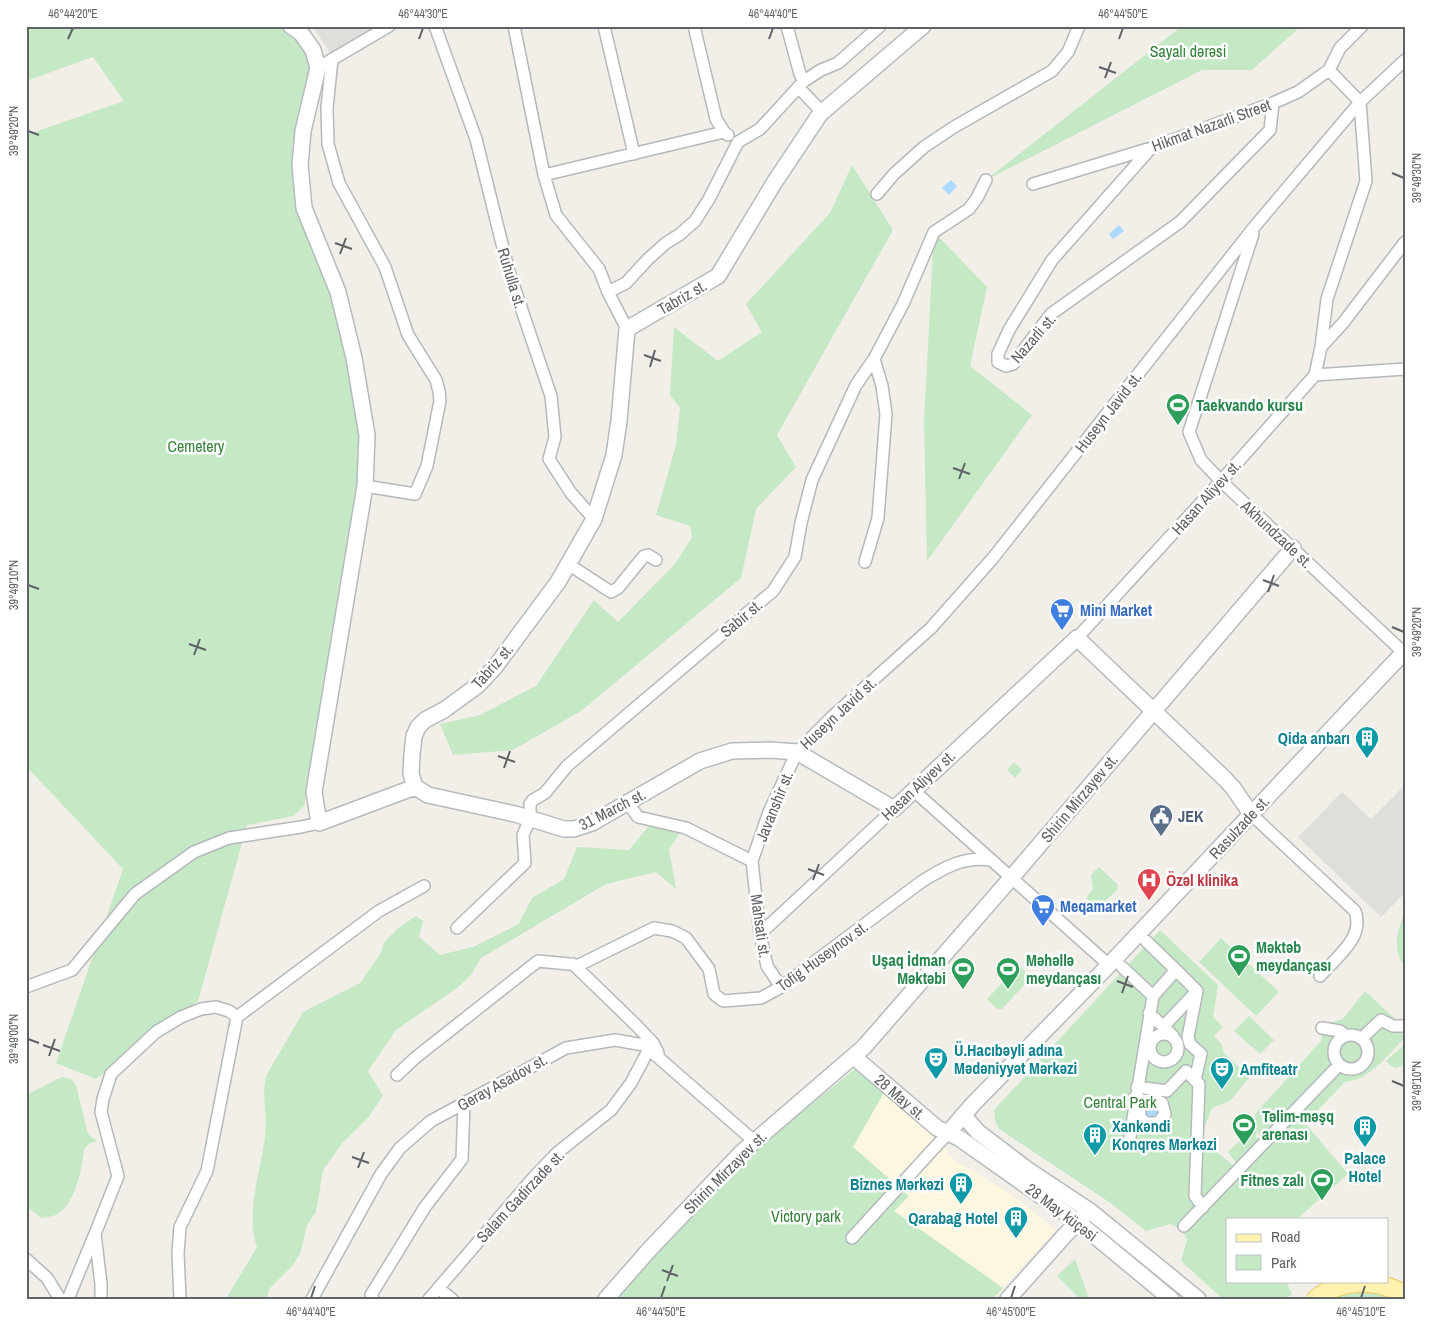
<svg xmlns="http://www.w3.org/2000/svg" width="1431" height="1325" viewBox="0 0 1431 1325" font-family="'Archivo Narrow',sans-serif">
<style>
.commercial{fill:#fef7e0}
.industrial{fill:#e0deda}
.green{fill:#c5e8c5}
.water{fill:#aadaff}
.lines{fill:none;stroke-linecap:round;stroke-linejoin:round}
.street-casing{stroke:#b5b8bc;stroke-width:14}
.secondary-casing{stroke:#b6babf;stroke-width:18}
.primary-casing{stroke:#f2c960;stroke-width:20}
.street{stroke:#fff;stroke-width:11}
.secondary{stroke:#fff;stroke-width:15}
.primary{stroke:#fff2af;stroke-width:18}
.ticks{fill:none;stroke:#5f6368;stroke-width:2}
.labels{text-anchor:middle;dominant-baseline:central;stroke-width:5;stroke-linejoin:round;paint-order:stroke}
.park-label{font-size:16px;fill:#348238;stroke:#fff}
.street-label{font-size:16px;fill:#5f6368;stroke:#fff}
.leisure-label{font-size:16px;font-weight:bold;fill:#27864d;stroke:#fff;text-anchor:start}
.shop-label{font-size:16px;font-weight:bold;fill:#366cbe;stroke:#fff;text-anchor:start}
.culture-label{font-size:16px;font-weight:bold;fill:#0d838f;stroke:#fff;text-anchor:end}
.service-label{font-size:16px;font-weight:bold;fill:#4e5e75;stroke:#fff;text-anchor:start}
.health-label{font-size:16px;font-weight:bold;fill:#be3a42;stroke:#fff;text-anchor:start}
.neatline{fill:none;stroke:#5f6368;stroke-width:2}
.ticks-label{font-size:12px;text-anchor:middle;fill:#5f6368}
</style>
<rect width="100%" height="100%" fill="#f1efe8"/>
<path class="commercial" d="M886 1089 932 1131 951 1158 1015 1197 1056 1230 1003 1288 894 1211 909 1196 853 1147Z"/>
<path class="industrial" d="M312 26H376L360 40 332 55Z
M1405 785V893L1381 917 1298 837 1342 792 1371 819Z"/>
<path class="green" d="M26 26H292L314 61 304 112 292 146 300 202 352 356 363 479 304 806 293 816 247 825 198 1001 96 1079 56 1063 123 869 26 766V135L124 101 93 57 26 81Z
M1182 26H1301L1252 70H1202L986 180Z
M852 165 893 230 777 435 796 467 756 509 741 578 581 711 513 750 453 755 440 724 480 715 536 686 594 600 618 622 675 564 692 537 690 526 656 515 676 445 680 408 670 395 674 327 718 361 762 332 746 304 830 213Z
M934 232 987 287 970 366 1032 415 927 561 924 421Z
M1014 762 1022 770 1015 778 1007 770Z
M652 822 682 830 669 849 676 889 656 872 606 884 481 958 471 975 457 988 396 1030 368 1071 383 1096 368 1118 343 1142 323 1170 316 1212 307 1225 301 1251 294 1264 270 1288 266 1299H226L257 1247C244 1210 264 1164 266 1126 266 1109 262 1093 266 1076L303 1012 360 983 381 953 384 942 397 929 416 916 423 921 419 937 440 955 473 947 519 924 532 898 564 879 577 847 629 850Z
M1099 867 1118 885 1117 890 1097 909 1088 901 1087 897 1093 889 1091 875Z
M1405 911V967C1391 949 1398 930 1405 911Z
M1160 930 1218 985 1213 1017 1223 1027 1214 1036 1222 1045 1224 1053 1250 1077 1231 1100 1212 1108 1202 1134 1203 1141 1235 1167 1260 1140 1257 1128 1256 1136 1258 1140 1236 1163 1228 1152 1247 1134 1242 1127 1244 1124 1252 1132 1257 1128 1255 1114 1321 1041 1323 1025 1343 1019 1365 991 1405 1028V1038C1387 1055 1370 1080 1345 1082L1305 1123 1348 1174 1297 1219H1227V1281H1286L1292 1294 1286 1299H1223L1181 1261 1187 1240 1181 1229 1170 1224 1146 1231 1112 1204 999 1129 995 1121 994 1110Z
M1221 938 1279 992 1256 1016 1199 962Z
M1019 965 1029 976 1028 981 1002 1009H997L987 999Z
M1249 1016 1274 1040 1260 1054 1234 1031Z
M1405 1044V1064L1397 1068 1391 1066 1386 1061Z
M860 1065 886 1089 853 1147 909 1196 894 1211 1003 1288 993 1299H616L741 1161Z
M62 1077 71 1079 76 1085 88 1134 97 1141 90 1143 84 1149C82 1168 75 1209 53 1216 49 1217 45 1217 41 1218L26 1206V1095Z
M1075 1259 1089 1299H1080L1057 1276Z
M1362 1291 1380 1293 1395 1299H1330L1343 1293Z"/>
<path class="water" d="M951 180 957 186 949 195 942 188Z
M1119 225 1124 231 1113 239 1109 234Z
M1145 1111a7 7 0 1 1 14 0a7 7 0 1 1-14 0Z"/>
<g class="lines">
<g class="street-casing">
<path id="street" d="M435 26 476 139 509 272 551 396 555 437 549 459 571 493 594 519
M514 26 544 175 556 215 599 269 608 292 627 329
M604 26 634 154
M694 26 716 119 724 132 728 135
M787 26 800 74 804 81
M332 59 327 108 328 144 339 183 385 267 408 335 436 380 439 391 440 401 427 466 415 494 365 486
M326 63 389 26
M798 87 822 112
M1151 148 1052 260 1009 330 998 354V362L1006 366 1013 364 1051 314 1180 222 1270 130 1273 103
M544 175 724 132
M1033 184 1151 148 1273 103 1298 92 1329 70 1340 48 1362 26
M877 194 894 174 924 147 954 127 1052 71 1068 52 1079 26
M1253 234 1189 432 1201 460 1221 481 1403 652
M608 292 626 283 648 259 666 243 679 235 695 221 709 199 738 142 760 129 804 81 821 70 838 63 880 26
M1321 347 1343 323 1405 242
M1315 375 1405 369
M865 562 878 518 886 414 882 386 874 359
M568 564 611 592 618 588 644 556 648 555 656 560
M1077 638 1221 481 1315 375 1321 347 1327 299 1366 181 1360 102 1329 70
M913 790 1109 965
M628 803 638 817 686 828 752 861
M1251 814 1355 911C1365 938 1336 957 1320 976
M457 928 525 863 523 835 530 819V804L533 800 545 793 567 766 773 591 795 557 801 523 812 480 856 385 874 359 903 304 934 232 969 209 977 198 986 180
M760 934 894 809
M573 964 637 1026 653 1043 658 1053
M1122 967 1153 996
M26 987 72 970 135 894 194 852 229 838 301 827 319 823
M781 987 767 966 760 934 752 861 769 812 797 752 833 716 931 628 993 558 1255 226 1360 102 1405 60
M1149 1013 1173 1036
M1163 1027 1196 992
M1322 1028 1340 1031 1346 1036
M1150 1048a14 14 0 1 1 28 0a14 14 0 1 1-28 0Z
M1334 1052a17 17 0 1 1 34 0a17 17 0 1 1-34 0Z
M1362 1038 1381 1020 1393 1026H1405
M397 1075 415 1058 538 961 579 965 654 928 672 931 686 938 709 969 714 994 723 1001 761 998 781 987 921 882C943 868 964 856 990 860
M1195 1080 1199 1084 1195 1196 1203 1207
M1137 1087 1167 1091 1186 1071 1195 1080 1201 1054 1190 1044 1188 1037 1197 991 1176 970
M1135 1097 1144 1101 1155 1099 1162 1103 1165 1114 1158 1123H1147L1141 1119 1139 1111 1144 1101
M1129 1143 1153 996 1176 970 1146 941
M1184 1226 1339 1065
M852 1238 948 1133
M26 1259 47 1278 60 1299
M438 1288 452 1299
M68 1299 94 1236
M101 1299V1284L95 1234 118 1176 101 1112 103 1099 111 1074 156 1032 181 1017 201 1009 216 1007 229 1011 237 1017
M180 1299 178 1253 180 1227 207 1171 237 1017 379 911 424 886
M312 1299 381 1174 400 1148 431 1121 566 1048 615 1040 644 1045 754 1141
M373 1299 371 1295 425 1207 462 1159 464 1103
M429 1299 534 1177 557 1153 611 1110 631 1083 649 1049"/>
</g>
<g class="secondary-casing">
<g id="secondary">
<path d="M291 26 301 33 313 50 318 68 303 131 300 165 304 208 338 292 354 358 367 435 365 486 314 792 319 823 415 787 428 795 515 814 564 829H574L592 823 700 761 732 751 770 750 797 752 894 809 1077 638 1225 779 1234 789 1251 814"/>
<path d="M415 787 411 774 412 754 414 736 418 727 425 720 444 710 477 686 495 667 558 582 594 519 614 455 619 421 627 329 718 276 774 183 820 114 923 26"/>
<path id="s1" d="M854 1057 937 1128 959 1138 1078 1222 1171 1299"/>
<path d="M963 1115 978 1132 1028 1170 1090 1211 1198 1299"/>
<path d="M948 1133 974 1103 1109 965 1405 651"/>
<path d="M606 1299 649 1250 741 1153 864 1047 1012 877 1293 548"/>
<path d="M1008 1299 1065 1235 1085 1215"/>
</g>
</g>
<g class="primary-casing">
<path id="primary" d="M1316 1299C1341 1279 1377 1277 1405 1295"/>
</g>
<use href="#street" class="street"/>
<use href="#secondary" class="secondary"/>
<use href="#primary" class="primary"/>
</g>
<path class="ticks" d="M68 39 73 28M419 39 423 28M769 39 773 28M1119 39 1123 28M1099 67 1116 73M1105 78 1111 62M28 131 39 135M1392 173 1404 178M335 243 352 249M340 254 346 238M644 355 661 361M650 367 655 350M953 468 970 474M959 479 965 463M1263 580 1279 586M28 585 39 589M1268 592 1274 575M1392 627 1404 632M189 644 206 650M194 655 200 639M498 756 515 762M504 768 510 751M808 869 824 875M813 880 819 864M1117 981 1133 987M1122 993 1128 976M28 1039 39 1043M43 1045 60 1051M49 1056 55 1039M1392 1081 1404 1086M352 1157 369 1163M358 1168 364 1152M662 1270 678 1276M667 1281 673 1265M311 1298 315 1286M661 1298 665 1286M1011 1298 1015 1286M1361 1298 1365 1286"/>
<defs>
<g id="stadium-pin" transform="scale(1.25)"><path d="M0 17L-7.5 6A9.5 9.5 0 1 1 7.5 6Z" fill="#2e9e5b" stroke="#fff"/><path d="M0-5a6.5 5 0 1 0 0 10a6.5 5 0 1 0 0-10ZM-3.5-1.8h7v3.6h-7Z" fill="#fff"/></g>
<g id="supermarket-pin" transform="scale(1.25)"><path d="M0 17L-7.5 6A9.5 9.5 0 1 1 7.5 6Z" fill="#3f7fe0" stroke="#fff"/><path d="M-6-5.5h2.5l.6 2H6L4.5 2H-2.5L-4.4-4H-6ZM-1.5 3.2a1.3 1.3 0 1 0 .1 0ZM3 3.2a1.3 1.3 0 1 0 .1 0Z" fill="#fff"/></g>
<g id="building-pin" transform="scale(1.25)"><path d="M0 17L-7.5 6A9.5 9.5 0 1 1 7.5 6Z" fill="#0f9aa8" stroke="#fff"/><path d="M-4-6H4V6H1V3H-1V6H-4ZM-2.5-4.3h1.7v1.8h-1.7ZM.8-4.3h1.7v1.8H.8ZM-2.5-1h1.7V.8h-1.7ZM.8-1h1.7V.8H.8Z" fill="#fff"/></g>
<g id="civic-pin" transform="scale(1.25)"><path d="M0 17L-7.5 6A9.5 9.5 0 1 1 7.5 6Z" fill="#5c6f8a" stroke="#fff"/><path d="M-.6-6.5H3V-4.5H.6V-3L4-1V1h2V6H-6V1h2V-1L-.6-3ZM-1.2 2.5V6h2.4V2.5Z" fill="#fff"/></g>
<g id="hospital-pin" transform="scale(1.25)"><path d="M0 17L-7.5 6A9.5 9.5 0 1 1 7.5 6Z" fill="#e0444e" stroke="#fff"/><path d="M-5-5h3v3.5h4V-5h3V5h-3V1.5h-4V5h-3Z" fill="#fff"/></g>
<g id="theatre-pin" transform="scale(1.25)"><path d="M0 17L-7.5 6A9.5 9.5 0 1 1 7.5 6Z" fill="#0f9aa8" stroke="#fff"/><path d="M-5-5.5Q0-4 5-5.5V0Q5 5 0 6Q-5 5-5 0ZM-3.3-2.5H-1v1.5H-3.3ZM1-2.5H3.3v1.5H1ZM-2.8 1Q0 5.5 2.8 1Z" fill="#fff"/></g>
</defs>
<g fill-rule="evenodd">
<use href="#stadium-pin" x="1178" y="405"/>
<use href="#supermarket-pin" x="1062" y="610"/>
<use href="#building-pin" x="1367" y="738"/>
<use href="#civic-pin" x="1161" y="816"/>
<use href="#hospital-pin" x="1149" y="880"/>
<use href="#supermarket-pin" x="1043" y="906"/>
<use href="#stadium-pin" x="1239" y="956"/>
<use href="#stadium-pin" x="963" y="969"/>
<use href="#stadium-pin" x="1008" y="969"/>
<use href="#theatre-pin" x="936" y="1059"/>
<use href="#theatre-pin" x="1222" y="1069"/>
<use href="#stadium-pin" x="1244" y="1125"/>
<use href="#building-pin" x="1365" y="1127"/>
<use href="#building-pin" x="1095" y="1135"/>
<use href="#stadium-pin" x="1322" y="1180"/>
<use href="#building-pin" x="961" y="1184"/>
<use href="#building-pin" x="1016" y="1218"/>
</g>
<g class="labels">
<g class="park-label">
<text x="1188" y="51">Sayalı dərəsi</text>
<text x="196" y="446">Cemetery</text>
<text x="1120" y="1102">Central Park</text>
<text x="806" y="1216">Victory park</text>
</g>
<g class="street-label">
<text transform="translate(1211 125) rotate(-20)">Hikmat Nazarli Street</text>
<text transform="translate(512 278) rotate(73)">Ruhulla st.</text>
<text transform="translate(682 297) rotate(-30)">Tabriz st.</text>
<text transform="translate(1033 338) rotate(-49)">Nazarli st.</text>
<text transform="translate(1108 412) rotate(-52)">Huseyn Javid st.</text>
<text transform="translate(1206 497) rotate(-48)">Hasan Aliyev st.</text>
<text transform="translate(1277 534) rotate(43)">Akhundzade st.</text>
<text transform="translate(741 618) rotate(-40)">Sabir st.</text>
<text transform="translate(492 666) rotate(-49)">Tabriz st.</text>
<text transform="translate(838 713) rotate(-43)">Huseyn Javid st.</text>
<text transform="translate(918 785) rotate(-43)">Hasan Aliyev st.</text>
<text transform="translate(1079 798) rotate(-50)">Shirin Mirzayev st.</text>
<text transform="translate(774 806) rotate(-68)">Javanshir st.</text>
<text transform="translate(612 809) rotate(-27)">31 March st.</text>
<text transform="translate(1239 827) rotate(-47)">Rasulzade st.</text>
<text transform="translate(761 926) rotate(82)">Mahsati st.</text>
<text transform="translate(822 956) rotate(-36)">Tofig Huseynov st.</text>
<text transform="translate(502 1082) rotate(-29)">Geray Asadov st.</text>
<text stroke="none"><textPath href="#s1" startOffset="61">28 May st.</textPath></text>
<text transform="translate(725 1172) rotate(-45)">Shirin Mirzayev st.</text>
<text transform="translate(520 1196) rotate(-47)">Salam Gadirzade st.</text>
<text transform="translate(1062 1212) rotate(37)">28 May küçəsi</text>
</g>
<g class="leisure-label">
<text x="1196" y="405">Taekvando kursu</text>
<text x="1256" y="947">Məktəb<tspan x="1256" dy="18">meydançası</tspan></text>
<text x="946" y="960" text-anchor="end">Uşaq İdman<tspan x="946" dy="18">Məktəbi</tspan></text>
<text x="1026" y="960">Məhəllə<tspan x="1026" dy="18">meydançası</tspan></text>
<text x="1262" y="1116">Təlim-məşq<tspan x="1262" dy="18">arenası</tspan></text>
<text x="1304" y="1180" text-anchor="end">Fitnes zalı</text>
</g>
<g class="shop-label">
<text x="1080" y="610">Mini Market</text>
<text x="1060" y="906">Meqamarket</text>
</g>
<g class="culture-label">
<text x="1350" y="738">Qida anbarı</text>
<text x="954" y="1050" text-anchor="start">Ü.Hacıbəyli adına<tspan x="954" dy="18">Mədəniyyət Mərkəzi</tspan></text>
<text x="1240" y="1069" text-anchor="start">Amfiteatr</text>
<text x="1112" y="1126" text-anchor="start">Xankəndi<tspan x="1112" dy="18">Konqres Mərkəzi</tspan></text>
<text x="1365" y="1158" text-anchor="middle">Palace<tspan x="1365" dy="18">Hotel</tspan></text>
<text x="944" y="1184">Biznes Mərkəzi</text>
<text x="998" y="1218">Qarabağ Hotel</text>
</g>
<g class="service-label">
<text x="1178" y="816">JEK</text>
</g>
<g class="health-label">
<text x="1166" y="880">Özəl klinika</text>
</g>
</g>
<rect width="1431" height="1325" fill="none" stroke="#ffffff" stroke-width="55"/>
<rect x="1226" y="1218" width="162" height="65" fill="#ffffff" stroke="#bfc1c3"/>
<rect x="1236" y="1234" width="25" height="8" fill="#fff2af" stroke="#bfc1c3"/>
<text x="1271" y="1242" font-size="15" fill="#5f6368">Road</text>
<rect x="1236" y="1255" width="25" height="15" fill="#c5e8c5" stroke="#bfc1c3"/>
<text x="1271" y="1268" font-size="15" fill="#5f6368">Park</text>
<rect x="28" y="28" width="1376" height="1270" class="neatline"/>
<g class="ticks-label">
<text x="73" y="18">46°44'20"E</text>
<text x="423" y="18">46°44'30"E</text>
<text x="773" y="18">46°44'40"E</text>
<text x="1123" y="18">46°44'50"E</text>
<text transform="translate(14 131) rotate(-90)" y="4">39°49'20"N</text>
<text transform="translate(1417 178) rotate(-90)" y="4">39°49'30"N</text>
<text transform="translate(14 585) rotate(-90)" y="4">39°49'10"N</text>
<text transform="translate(1417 632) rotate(-90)" y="4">39°49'20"N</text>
<text transform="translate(14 1039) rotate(-90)" y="4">39°49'00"N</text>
<text transform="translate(1417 1086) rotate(-90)" y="4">39°49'10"N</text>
<text x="311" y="1316">46°44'40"E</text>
<text x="661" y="1316">46°44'50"E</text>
<text x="1011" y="1316">46°45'00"E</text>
<text x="1361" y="1316">46°45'10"E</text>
</g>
</svg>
